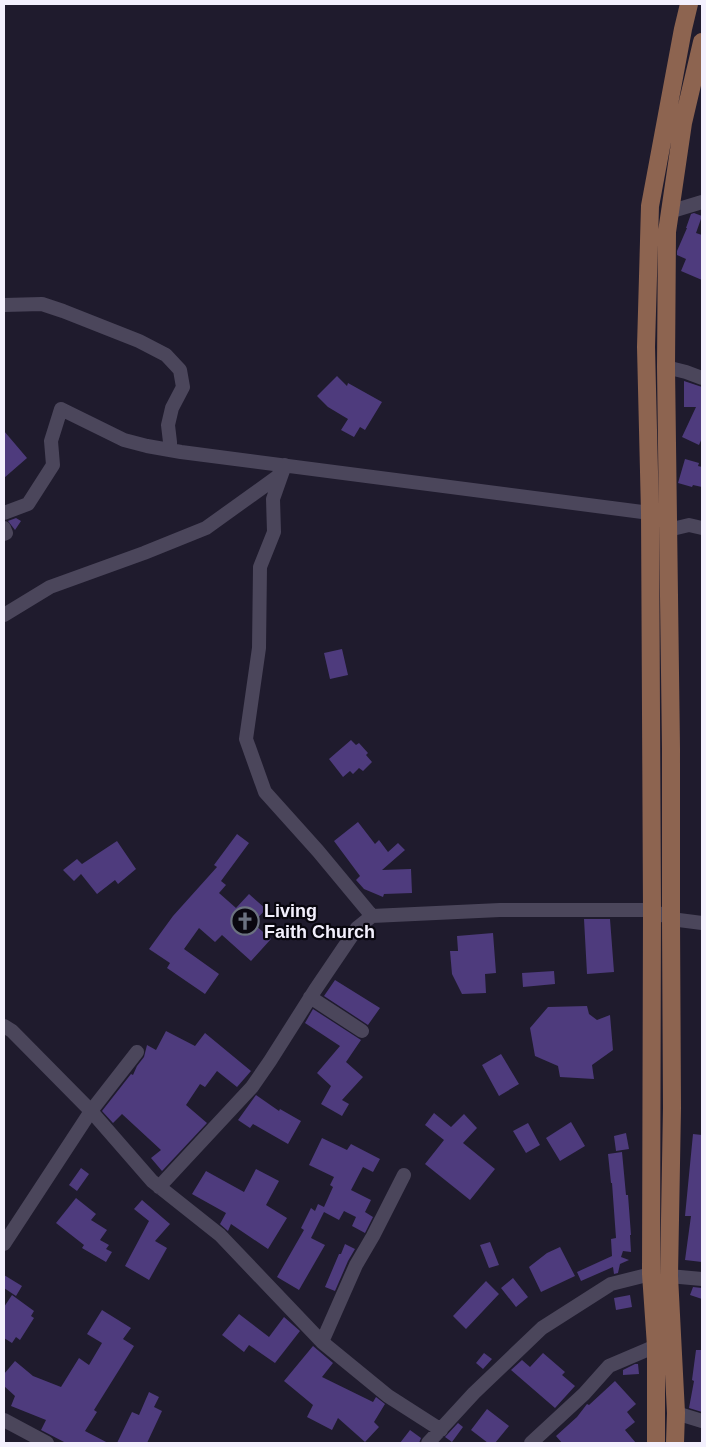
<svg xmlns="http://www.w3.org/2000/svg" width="706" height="1447" viewBox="0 0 706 1447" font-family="Arial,sans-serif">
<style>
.building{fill:#4e3b7d}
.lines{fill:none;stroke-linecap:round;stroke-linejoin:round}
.minor{stroke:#4b465b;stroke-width:14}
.major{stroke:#8d6450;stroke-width:18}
.labels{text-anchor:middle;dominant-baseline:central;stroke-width:4.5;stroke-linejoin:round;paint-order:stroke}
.poi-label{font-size:18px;font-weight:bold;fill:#f3f0fd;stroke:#09070f;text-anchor:start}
</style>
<rect width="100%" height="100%" fill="#1f1b2d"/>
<path class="building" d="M694 213 702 216 696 233 702 235V280L681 271 686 259 677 255V251L687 228H686L691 214Z
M337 376 347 386 348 383 382 402 365 430 360 427 354 437 341 430 348 419 328 407 317 396Z
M684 381 702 387V438L699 445 682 437 696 407H684Z
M4 431 27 458 4 478Z
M685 459 699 463 698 466 702 467V487L693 485 692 487 678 483Z
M16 518 21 521 15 530 8 521Z
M342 649 348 675 330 679 324 653Z
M351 740 356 745 359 743 368 753 366 755 372 762 363 771 359 768 353 774 350 771 343 777 329 759Z
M358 822 375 844 379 840 388 852 398 843 405 850 382 870 411 869 412 893 384 894 383 897 364 889 356 880 360 876 334 841Z
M237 834 249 843 221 881 226 885 219 893 236 908 249 894 266 909 253 923 271 939 251 961 222 935 215 942 199 928 184 949 219 974 205 994 167 968 170 963 149 949 173 916 217 867 214 865Z
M117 841 136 869 118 884 115 880 97 894 81 874 74 881 63 870 77 859 82 864Z
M584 919H610L614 972 587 974Z
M493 933 496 973 485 974 486 993 462 994 452 974 450 951H458L457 936Z
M554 971 555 984 523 987 522 973Z
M335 980 380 1008 368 1025 324 996Z
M587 1006 589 1014 597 1020 610 1015 613 1050 592 1065 594 1079 560 1077 558 1066 535 1056 530 1028 548 1007Z
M313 1009 361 1040 346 1062 363 1077 342 1100 349 1104 342 1116 321 1104 331 1086 317 1073 340 1046 305 1023Z
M166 1031 195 1046 205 1033 251 1071 237 1087 217 1071 205 1087 200 1084 186 1105 207 1123 162 1171 151 1158 161 1150 122 1114 113 1123 102 1111 131 1074 133 1075 137 1066 144 1057 147 1045 156 1050Z
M501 1054 519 1084 499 1096 482 1065Z
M256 1095 279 1111 280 1109 301 1121 288 1144 253 1124 250 1128 238 1120Z
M434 1113 451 1127 464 1114 477 1128 463 1143 495 1169 470 1200 425 1164 444 1140 425 1125Z
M571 1122 585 1146 560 1161 546 1138Z
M528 1123 540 1145 526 1153 513 1131Z
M626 1133 629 1149 616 1151 614 1136Z
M693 1134 702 1135V1262L685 1260 691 1216H685Z
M322 1138 347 1150 351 1144 380 1159 373 1172 363 1167 351 1190 371 1200 365 1212 373 1217 365 1233 352 1226 356 1217 344 1211 339 1220 324 1212 311 1238 325 1245 299 1290 277 1277 304 1230 301 1228 311 1208 315 1211 318 1204 324 1207 333 1187 330 1185 334 1177 309 1165Z
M622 1152 626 1195H628L631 1235H630L631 1252 623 1251 621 1257 629 1260 620 1264 618 1273 614 1274 613 1267 581 1281 577 1272 612 1256 611 1239 616 1238 612 1183H611L608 1154Z
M81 1168 89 1174 77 1191 69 1185Z
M256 1169 279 1181 266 1205 287 1218 268 1249 231 1224 228 1231 220 1224 226 1213 192 1194 206 1171 244 1192Z
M76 1198 96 1214 91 1220 107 1230 100 1240 109 1245 106 1249 112 1252 106 1262 82 1248 84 1245 56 1223Z
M142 1200 170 1224 155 1241 167 1248 149 1280 125 1266 149 1221 134 1209Z
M490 1242 499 1265 489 1268 480 1245Z
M345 1244 355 1249 348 1261 335 1291 325 1287 339 1254H341Z
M560 1247 575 1276 541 1292 529 1267 547 1253Z
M4 1275 22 1286 16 1296 4 1288Z
M513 1278 528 1297 516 1307 501 1288Z
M486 1281 499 1294 466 1329 453 1316Z
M693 1287 702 1288V1299L690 1295Z
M12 1295 34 1311 31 1316 34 1318 20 1340 16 1337 12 1343 4 1338V1307Z
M630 1295 632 1307 616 1310 614 1298Z
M102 1310 131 1328 123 1339 134 1346 94 1410 97 1412 85 1431 108 1443H66L41 1430 46 1420 11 1406 15 1396 4 1386V1374L15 1361 33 1376 61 1387 79 1358 89 1365 102 1343 87 1334Z
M239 1314 269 1337 284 1317 300 1331 275 1363 249 1345 244 1352 222 1335Z
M313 1346 333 1363 322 1377 373 1402 376 1397 385 1404 374 1422 379 1427 365 1442 338 1418 332 1430 307 1417 313 1405 284 1381Z
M696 1350H702V1412L689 1408 694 1381 692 1380Z
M484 1353 492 1359 483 1369 476 1363Z
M543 1353 565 1372 562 1375 575 1386 555 1408 511 1370 522 1360 530 1367Z
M635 1364H638L639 1374 623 1375V1370Z
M615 1381 636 1404 627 1412 635 1422 625 1430 636 1443H562L556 1436 577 1417 587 1404 589 1405Z
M149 1392 159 1397 154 1407 162 1411 147 1443H117L132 1412 139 1415Z
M487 1409 509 1426 495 1443H488L471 1430Z
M458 1423 463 1427 452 1442 445 1437Z
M410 1430 421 1438 419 1443H400Z"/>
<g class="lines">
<path class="minor" d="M669 212 702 202
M4 305 42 304 63 311 139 341 166 355 180 370 183 387 172 408 168 425 170 442V450
M666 367 686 372 702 378
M285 465 273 499 274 532 260 567 259 648 246 739 265 792 318 851 372 916
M4 513 28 504 53 465 51 441 61 409 124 440 147 446 181 452 650 513
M4 528 6 533 4 534
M668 530 689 525 702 528
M4 615 50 587 144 553 206 528 277 477 282 470
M310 997 362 1031
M4 1026 12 1031 91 1111 152 1181 220 1235 322 1342 388 1396 441 1430
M159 1187 252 1087 270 1061 315 990 357 928 372 916 500 910H652L671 919 702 923
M4 1244 91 1111 137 1052
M669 1276 702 1279
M322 1342 356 1265 373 1236 404 1175
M676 1413 702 1421
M4 1420 47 1443
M428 1443 474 1393 542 1328 611 1284 651 1274
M531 1443 584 1394 609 1366 663 1343"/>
<path class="major" d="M656 1443V1346L651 1274 652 910 650 513 646 347 650 206 683 29 689 4
M675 1443 676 1413 669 1276 672 1108 671 919V749L666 367 667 232 683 123 702 42"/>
</g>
<defs>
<g id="church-ring" transform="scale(1.4375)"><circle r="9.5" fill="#09070f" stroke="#6b7280" stroke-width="1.5"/><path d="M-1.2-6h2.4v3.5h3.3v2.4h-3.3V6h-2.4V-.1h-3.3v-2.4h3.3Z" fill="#6b7280"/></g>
</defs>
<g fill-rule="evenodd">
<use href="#church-ring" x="245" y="921"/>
</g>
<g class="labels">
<g class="poi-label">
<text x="264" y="911">Living<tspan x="264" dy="21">Faith Church</tspan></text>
</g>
</g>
<rect width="706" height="1447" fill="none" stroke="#f3f0fd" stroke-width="10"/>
</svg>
